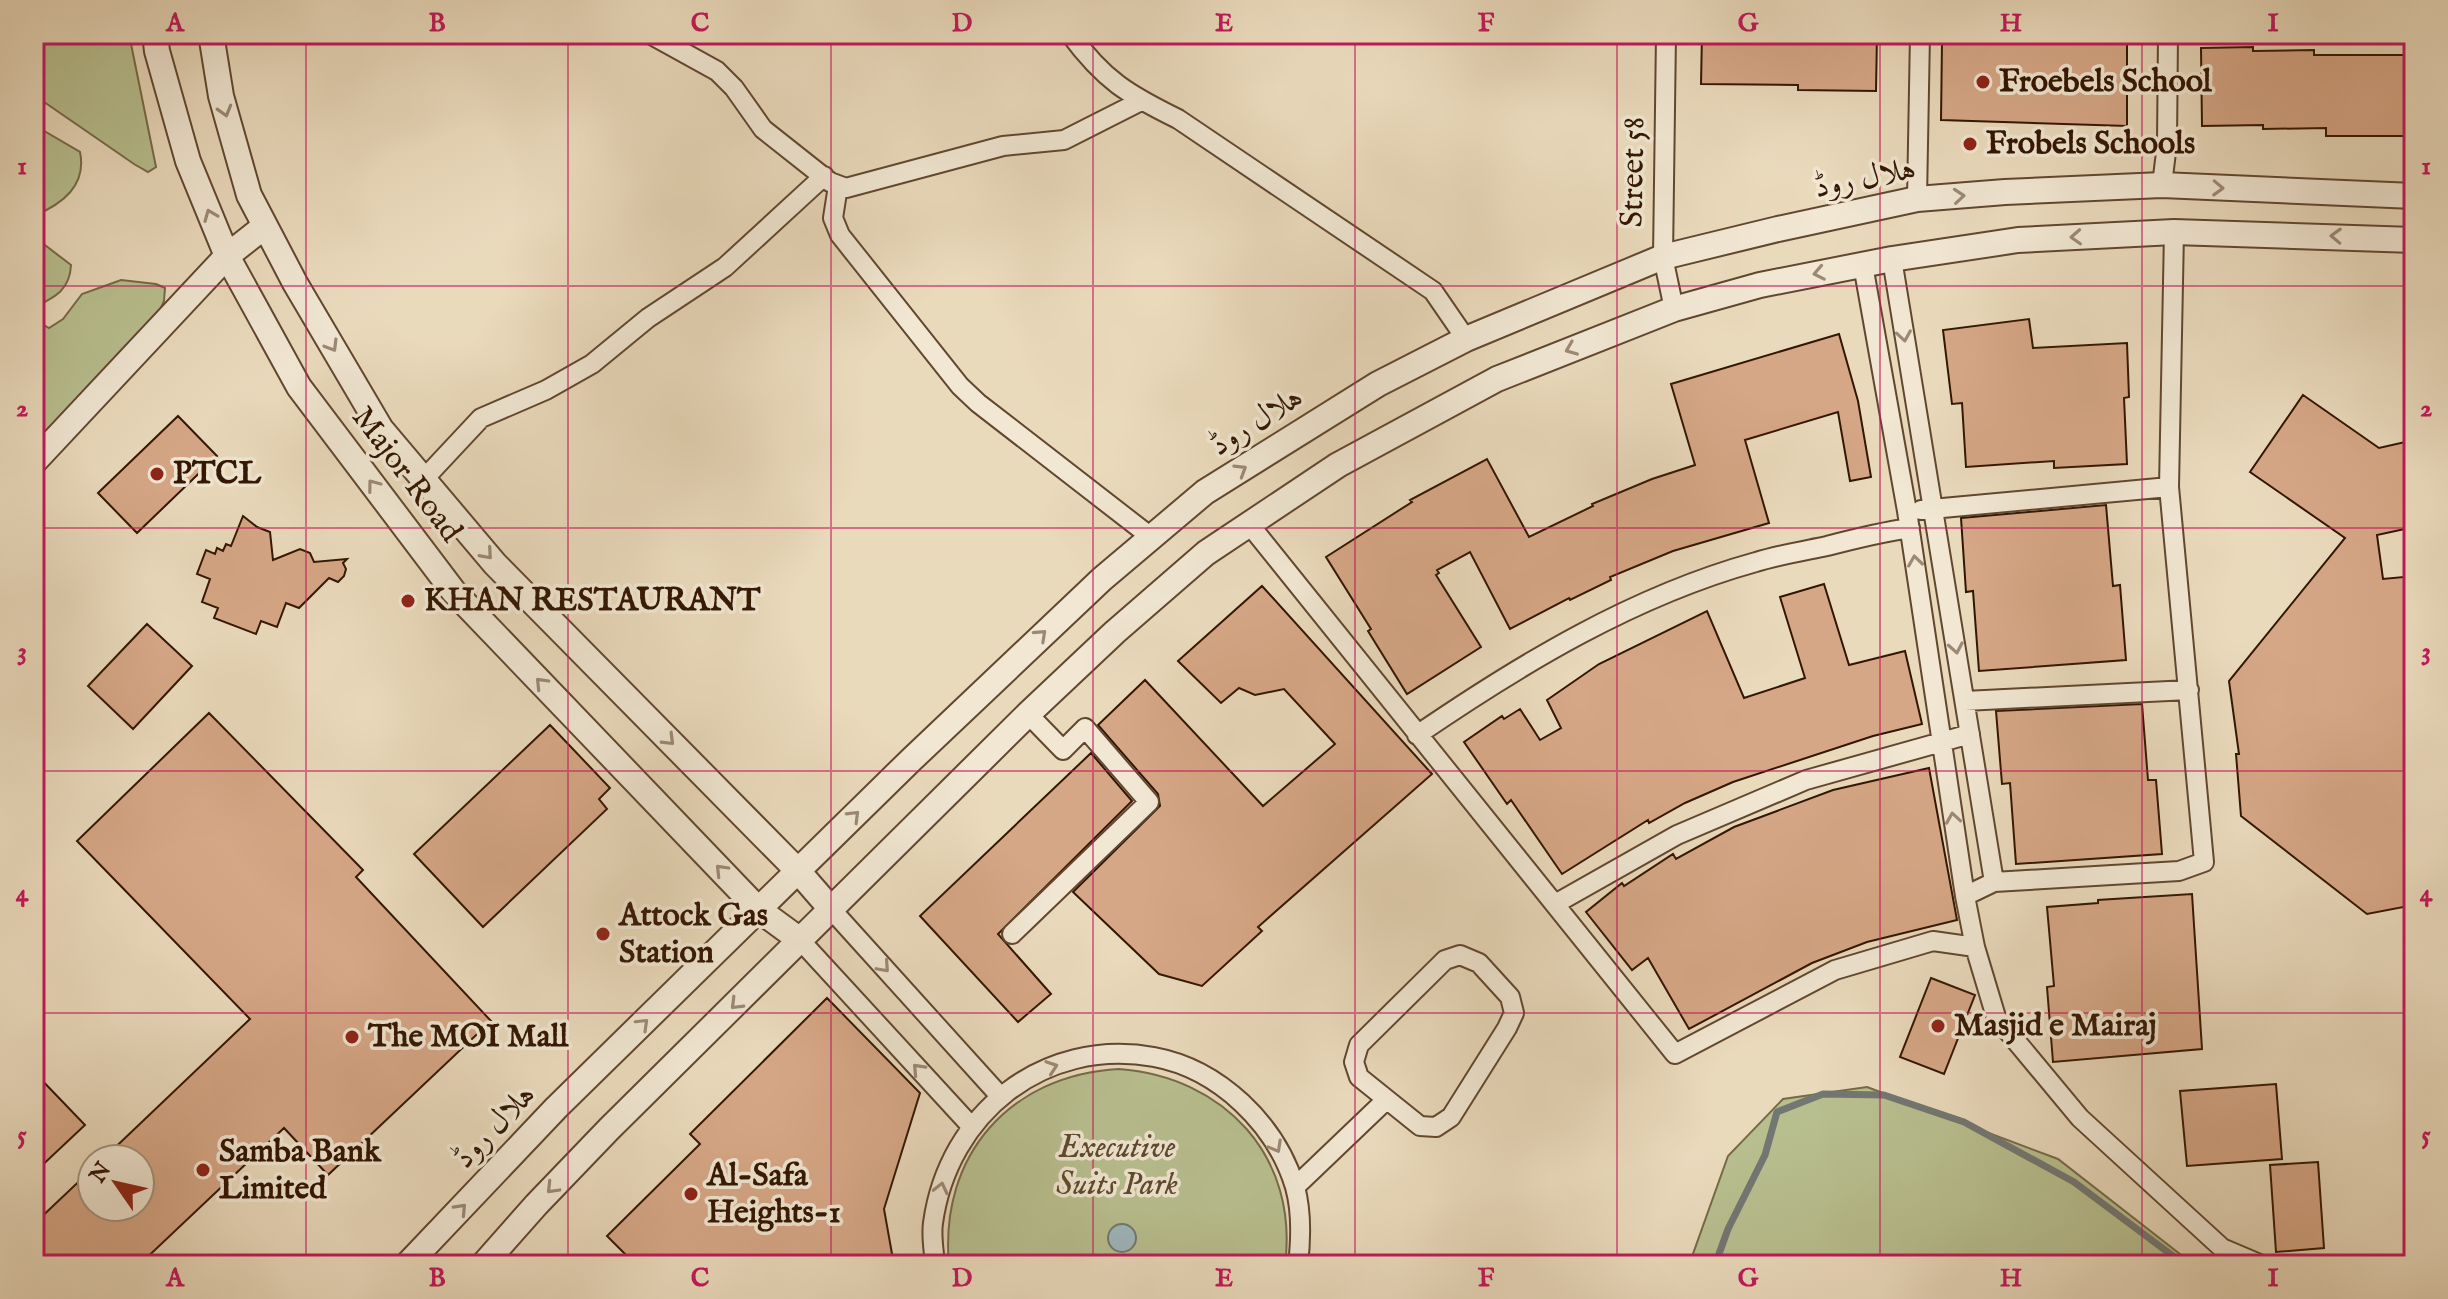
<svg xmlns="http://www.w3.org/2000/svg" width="2448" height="1299" viewBox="0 0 2448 1299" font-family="'IM FELL English',Amiri,serif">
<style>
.green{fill:#b8bf8f;stroke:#766a48;stroke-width:2}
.water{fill:#9eb7bd;stroke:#737772;stroke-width:2}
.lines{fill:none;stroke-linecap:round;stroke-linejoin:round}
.stream{stroke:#737772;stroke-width:7}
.building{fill:#d6a786;stroke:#331602;stroke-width:2}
.minor-casing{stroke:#614730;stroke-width:22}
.tertiary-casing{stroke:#614730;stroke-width:28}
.minor{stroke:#f1e7d3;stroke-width:18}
.tertiary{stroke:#f1e7d3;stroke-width:24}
.oneway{stroke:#9c8975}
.grid{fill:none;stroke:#c2185b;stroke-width:2;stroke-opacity:0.55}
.poi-dot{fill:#8f2418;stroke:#f1e7d3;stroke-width:3}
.labels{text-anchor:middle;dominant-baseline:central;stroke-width:7;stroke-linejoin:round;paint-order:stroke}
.poi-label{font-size:32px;font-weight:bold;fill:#331602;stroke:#f1e7d3;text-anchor:start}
.street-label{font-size:32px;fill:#331602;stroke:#f1e7d3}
.park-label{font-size:32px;font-style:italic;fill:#5b492c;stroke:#f1e7d3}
.neatline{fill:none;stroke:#c2185b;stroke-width:3}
.grid-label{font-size:26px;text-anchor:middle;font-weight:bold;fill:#c2185b}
</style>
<rect width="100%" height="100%" fill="#eadabc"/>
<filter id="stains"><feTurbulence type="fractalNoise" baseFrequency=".0025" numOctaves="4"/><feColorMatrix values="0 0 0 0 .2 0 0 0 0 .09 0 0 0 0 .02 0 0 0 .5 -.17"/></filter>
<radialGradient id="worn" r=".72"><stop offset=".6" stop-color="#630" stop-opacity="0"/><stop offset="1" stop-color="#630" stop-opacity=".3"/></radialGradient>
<path class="green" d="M34 34H129L156 167 148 172 134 164 34 95Z
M34 125 80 152C87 186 62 204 34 216Z
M34 231 41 242 71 265C70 289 56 297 35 307Z
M121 280 156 284 165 288 164 301 157 317 34 445V312L39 315 42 324 49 328 63 319 82 294Z
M1119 1069C1225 1077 1299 1157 1285 1265H949C939 1155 1010 1075 1119 1069Z
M1867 1087 2058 1159 2194 1265H1689L1728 1156 1783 1099Z"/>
<path class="water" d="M1108 1238a14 14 0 1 1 28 0a14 14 0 1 1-28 0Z"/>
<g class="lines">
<path class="stream" d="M1715 1265 1728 1229 1765 1155 1777 1112 1823 1094 1884 1095 1964 1122 2074 1182 2185 1265"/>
</g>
<path class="building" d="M1702 34H1877L1876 91 1798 90V85L1701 84Z
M2049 34H2127V126L1941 120 1942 42 2048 43Z
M2253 47V51L2314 50V55H2414V136H2326V128L2263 129V125L2202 126 2201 48Z
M2029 319 2033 348 2127 343 2129 397 2124 398 2127 464 2054 468V461L1966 467 1962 403 1952 404 1943 330Z
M1839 334 1858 401 1871 477 1850 481 1838 412 1745 440 1769 523 1673 551 1610 577 1611 580 1570 600 1569 598 1510 629 1470 552 1437 570 1439 573 1436 575 1481 647 1407 694 1368 631 1371 629 1326 557 1412 502 1410 500 1487 459 1529 537 1593 506 1592 504 1652 479 1695 465 1671 384Z
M2303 395 2379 448 2414 440V527L2377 535 2383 579 2414 576V905L2367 914 2241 816 2236 754H2239L2229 681 2345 538 2250 472Z
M178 416 217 456 137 533 98 493Z
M2106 505 2113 586 2120 585 2126 660 1979 671 1973 591 1966 592 1961 518Z
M243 516 257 527 270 532 273 560 300 549 310 553 314 562 347 559 343 563 346 569 344 576 338 582 329 578 299 608 286 603 277 627 261 621 256 634 214 618 218 608 202 602 210 579 197 574 206 550 215 554 217 548 223 551 226 544 231 546Z
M1824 584 1849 665 1905 651 1922 724 1873 736 1733 782 1685 803 1649 823 1648 820 1562 874 1511 800 1507 804 1464 742 1502 716 1504 719 1520 709 1540 740 1561 728 1547 700 1599 664 1707 611 1744 698 1805 678 1780 597Z
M1262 586 1432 774 1258 927 1262 931 1202 986 1159 974 1073 892 1160 806 1158 794 1098 725 1145 680 1263 806 1335 744 1284 689 1255 695 1239 688 1221 703 1178 661Z
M147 624 192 666 133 729 88 686Z
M2142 704 2148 780H2156L2162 854 2016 864 2010 783 2002 784 1996 711Z
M209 713 363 870 356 877 491 1021 328 1175 284 1128 139 1265H34V1224L92 1169V1207H140V1159H103L250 1019 77 841Z
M550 725 610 788 599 799 607 809 483 927 414 854Z
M1091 753 1132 801 998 934 1051 994 1018 1022 920 916Z
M1929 768 1957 920 1867 942 1812 963 1689 1029 1648 958 1632 970 1586 912 1622 883 1624 886 1673 854 1676 859 1734 827 1833 790Z
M2192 894 2202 1049 2053 1062 2047 987 2054 986 2047 907 2098 903V900Z
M1931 978 1975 995 1944 1074 1900 1057Z
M827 998 920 1093 884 1209 894 1265H636L607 1236 700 1144 690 1134Z
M34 1072 85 1125 34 1173Z
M2276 1084 2282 1159 2187 1166 2180 1091Z
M2318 1162 2324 1248 2276 1252 2270 1165Z"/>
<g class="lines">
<g class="minor-casing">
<path id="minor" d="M650 34 717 71 734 88 763 129 830 182 846 188 1003 146 1064 140 1141 101
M1070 34C1104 80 1127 94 1178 119L1433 291 1466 339
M1666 34 1663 257 1674 309
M2162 185 2167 144 2168 34
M838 186 833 218 840 235 960 386 978 403 1151 537
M1917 199 1920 34
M1892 259 1994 882
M1863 265 1907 511 1965 896 1975 947 1996 1017 2080 1118 2222 1248 2262 1265
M423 480 481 418 546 390 592 364 648 318 725 267 824 176
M1921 510 2169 487
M1249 524 1675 1054 1835 970 1933 941 1975 947
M1965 701 2189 690
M1417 735C1521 664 1633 596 1756 562 1779 555 1803 551 1827 546 1854 539 1882 532 1910 528
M1965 896 1994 882 2179 871 2204 862 2169 487 2174 232
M1555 904 1677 835 1806 780 1970 734
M831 909 1000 1096
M1012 934 1149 802 1085 728 1063 750 1028 714
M800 940 971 1126
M1460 955 1479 963 1510 997 1514 1013 1507 1028 1451 1117 1436 1127 1420 1126 1359 1077 1354 1062 1359 1045 1445 960Z
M1295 1187 1386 1100
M935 1265C934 1251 931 1236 933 1223 948 1114 1043 1037 1154 1057 1219 1069 1276 1124 1295 1187 1302 1212 1301 1239 1298 1265"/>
</g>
<g class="tertiary-casing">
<path id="tertiary" d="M155 34 157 51 188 161 227 256 299 387 454 592 759 910 800 940
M211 34 221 96 249 195 295 283 381 429 495 564 798 871 831 909
M34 462 227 256 265 226
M407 1265 556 1108 911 760 1102 579 1205 492 1378 384 1466 339 1663 257 1778 229 1917 199 2005 192 2162 185 2414 196
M483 1265 536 1205 609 1129 1028 714 1115 632 1206 553 1338 465 1497 379 1674 309 1760 285 1892 259 2018 240 2174 232 2414 240"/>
</g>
<use href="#minor" class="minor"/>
<use href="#tertiary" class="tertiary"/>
</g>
<defs><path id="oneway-chevron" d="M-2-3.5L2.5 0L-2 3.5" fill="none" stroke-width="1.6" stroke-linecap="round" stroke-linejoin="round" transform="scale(2)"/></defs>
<g class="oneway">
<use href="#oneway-chevron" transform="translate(225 111) rotate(74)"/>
<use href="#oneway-chevron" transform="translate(2218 188) rotate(2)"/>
<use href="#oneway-chevron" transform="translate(1959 196) rotate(-5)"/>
<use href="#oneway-chevron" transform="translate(210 215) rotate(-112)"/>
<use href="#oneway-chevron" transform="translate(2336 236) rotate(-178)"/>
<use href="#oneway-chevron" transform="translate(2076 237) rotate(177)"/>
<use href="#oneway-chevron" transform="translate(1819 273) rotate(169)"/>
<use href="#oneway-chevron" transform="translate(1904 336) rotate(81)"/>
<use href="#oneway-chevron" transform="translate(332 346) rotate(59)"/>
<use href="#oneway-chevron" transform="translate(1571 349) rotate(158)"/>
<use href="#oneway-chevron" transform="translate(1241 470) rotate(-32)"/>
<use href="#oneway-chevron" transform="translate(373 485) rotate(-127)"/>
<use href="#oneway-chevron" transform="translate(487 554) rotate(49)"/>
<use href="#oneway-chevron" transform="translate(1915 561) rotate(-98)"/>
<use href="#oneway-chevron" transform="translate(1041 635) rotate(-43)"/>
<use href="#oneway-chevron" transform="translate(1956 648) rotate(80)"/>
<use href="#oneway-chevron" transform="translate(541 683) rotate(-134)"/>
<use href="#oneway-chevron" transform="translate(669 740) rotate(45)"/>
<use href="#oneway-chevron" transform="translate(854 816) rotate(-45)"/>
<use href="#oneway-chevron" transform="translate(1953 818) rotate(-99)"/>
<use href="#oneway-chevron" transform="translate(721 870) rotate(-134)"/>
<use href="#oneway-chevron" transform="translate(884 967) rotate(48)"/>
<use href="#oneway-chevron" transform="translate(736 1004) rotate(135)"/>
<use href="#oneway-chevron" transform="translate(643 1024) rotate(-44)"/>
<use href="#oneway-chevron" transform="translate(1052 1067) rotate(-19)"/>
<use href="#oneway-chevron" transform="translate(918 1069) rotate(-133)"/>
<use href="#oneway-chevron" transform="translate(1276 1147) rotate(61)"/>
<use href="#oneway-chevron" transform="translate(552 1188) rotate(134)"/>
<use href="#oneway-chevron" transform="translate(941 1188) rotate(-77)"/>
<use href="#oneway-chevron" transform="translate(461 1209) rotate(-47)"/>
</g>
<path class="grid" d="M306 34V1265M568 34V1265M831 34V1265M1093 34V1265M1355 34V1265M1617 34V1265M1880 34V1265M2142 34V1265M34 286H2414M34 528H2414M34 771H2414M34 1013H2414"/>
<g class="poi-dot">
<circle cx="1983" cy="82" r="8"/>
<circle cx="1970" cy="144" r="8"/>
<circle cx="157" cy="474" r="8"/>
<circle cx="408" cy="601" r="8"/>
<circle cx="603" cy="934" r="8"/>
<circle cx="1938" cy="1026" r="8"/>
<circle cx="352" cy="1037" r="8"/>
<circle cx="203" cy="1170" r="8"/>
<circle cx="691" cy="1194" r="8"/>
</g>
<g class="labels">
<g class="poi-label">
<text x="1999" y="82">Froebels School</text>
<text x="1986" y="144">Frobels Schools</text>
<text x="173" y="474">PTCL</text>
<text x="424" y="601">KHAN RESTAURANT</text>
<text x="619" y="916">Attock Gas<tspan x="619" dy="37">Station</tspan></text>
<text x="1954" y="1026">Masjid e Mairaj</text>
<text x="368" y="1037">The MOI Mall</text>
<text x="219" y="1152">Samba Bank<tspan x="219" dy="37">Limited</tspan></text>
<text x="707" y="1176">Al-Safa<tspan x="707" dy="37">Heights-1</tspan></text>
</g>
<g class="street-label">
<text transform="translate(1634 172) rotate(-89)">Street 58</text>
<text transform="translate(1865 179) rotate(-11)">ہلال روڈ</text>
<text transform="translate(1257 422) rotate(-32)">ہلال روڈ</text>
<text transform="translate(406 475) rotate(53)">Major Road</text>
<text transform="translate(495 1127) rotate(-46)">ہلال روڈ</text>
</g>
<g class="park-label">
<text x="1117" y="1148">Executive<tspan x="1117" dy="37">Suits Park</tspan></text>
</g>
</g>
<rect width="2448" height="1299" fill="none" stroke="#eadabc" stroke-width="88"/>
<g transform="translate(116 1183) rotate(304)"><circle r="38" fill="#f1e7d3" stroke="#a5937f" stroke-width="2"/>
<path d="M0-6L14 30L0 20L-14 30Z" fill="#8f2418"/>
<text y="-12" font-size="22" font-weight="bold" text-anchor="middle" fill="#331602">N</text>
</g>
<rect x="44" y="44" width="2360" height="1211" class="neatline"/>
<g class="grid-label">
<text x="175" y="31">A</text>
<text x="437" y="31">B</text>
<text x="700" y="31">C</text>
<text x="962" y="31">D</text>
<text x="1224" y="31">E</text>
<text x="1486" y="31">F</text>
<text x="1748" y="31">G</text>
<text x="2011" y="31">H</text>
<text x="2273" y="31">I</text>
<text x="22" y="174">1</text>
<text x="2426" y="174">1</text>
<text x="22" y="416">2</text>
<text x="2426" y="416">2</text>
<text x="22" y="659">3</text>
<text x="2426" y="659">3</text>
<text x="22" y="901">4</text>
<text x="2426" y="901">4</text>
<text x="22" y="1143">5</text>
<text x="2426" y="1143">5</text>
<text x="175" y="1286">A</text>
<text x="437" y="1286">B</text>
<text x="700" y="1286">C</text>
<text x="962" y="1286">D</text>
<text x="1224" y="1286">E</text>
<text x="1486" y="1286">F</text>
<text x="1748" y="1286">G</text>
<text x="2011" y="1286">H</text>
<text x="2273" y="1286">I</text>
</g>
<rect width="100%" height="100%" filter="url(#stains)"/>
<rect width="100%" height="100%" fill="url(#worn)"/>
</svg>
